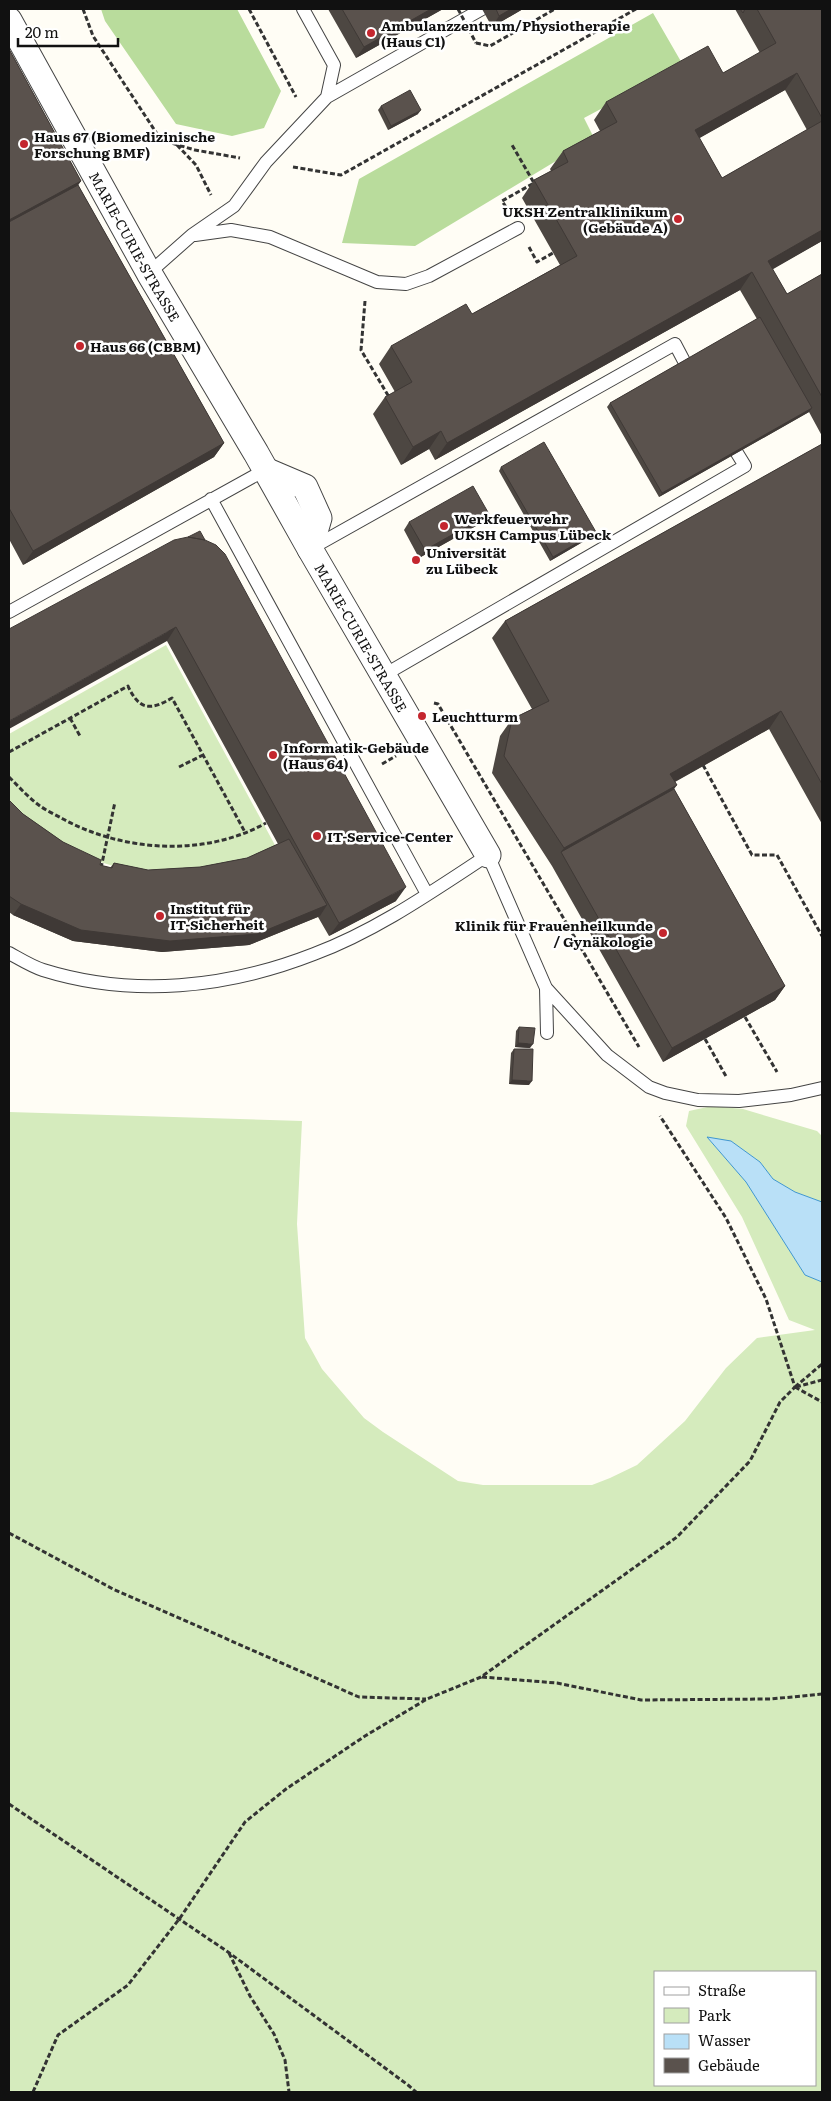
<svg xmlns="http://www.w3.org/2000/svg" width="831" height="2101" viewBox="0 0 831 2101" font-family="Literata,serif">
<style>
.green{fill:#d5ebbd;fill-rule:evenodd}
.forest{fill:#b9dc9c}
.water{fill:#b9e0f7;stroke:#3f96cf}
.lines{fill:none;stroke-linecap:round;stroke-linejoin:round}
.lane-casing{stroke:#444;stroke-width:14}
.street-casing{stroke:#444;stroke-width:27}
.path{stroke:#333;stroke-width:3;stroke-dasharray:5 2.5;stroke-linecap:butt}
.lane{stroke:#fff;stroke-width:12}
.street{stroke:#fff;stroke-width:25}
.path-bridge{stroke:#333;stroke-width:3;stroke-dasharray:5 2.5;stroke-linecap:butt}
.wall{fill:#4d4742;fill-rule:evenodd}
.shaded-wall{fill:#3f3936}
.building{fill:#5a524d;stroke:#3f3936}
.poi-dot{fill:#c4262e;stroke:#fff;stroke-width:2}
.labels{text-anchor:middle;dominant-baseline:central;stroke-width:5;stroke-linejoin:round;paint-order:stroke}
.poi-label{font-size:14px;font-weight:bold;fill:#111;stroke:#fff;text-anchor:start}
.street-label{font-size:14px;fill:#111;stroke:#fff}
</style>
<rect width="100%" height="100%" fill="#fffdf5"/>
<path class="green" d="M166 645 276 847 218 868 126 870 72 853 9 809V734Z
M712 1106 743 1109 817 1131 822 1136V1202L795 1192 773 1179 760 1162 731 1141 708 1138 746 1182 805 1275 822 1282V2092H9V1112L302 1121 297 1224 305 1338 322 1369 364 1418 383 1432 458 1481 483 1485H592L610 1478 637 1465 685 1421 726 1368 757 1338 815 1330 789 1320 742 1217 686 1126 689 1111ZM655 1972H815V2085H655Z"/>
<path class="forest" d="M101 9H237L281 91 264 128 232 136 176 124 105 21Z
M653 13 683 65 584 118 594 138 415 246 342 243 359 179Z"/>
<path class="water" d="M707 1137 731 1141 760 1162 773 1179 795 1192 822 1202V1282L805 1275 746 1182Z"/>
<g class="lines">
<g class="lane-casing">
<path id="lane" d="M303 9 334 65 327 97
M195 235 231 230 270 237 377 282 406 284 429 276 518 228
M149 273 192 235 234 206 266 162 327 97 482 9
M211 499 427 894
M310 549 675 344 685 363
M9 612 265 470
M384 675 745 466 737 453
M9 953C20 959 31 966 43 970 133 998 227 988 314 954 376 931 433 891 488 855L546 988 607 1055 649 1087 665 1093 698 1100 739 1101 791 1095 822 1088
M546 988 547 1033"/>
</g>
<g class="street-casing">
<g id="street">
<path id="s1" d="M9 20 149 273 256 453 310 549 488 855"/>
<path d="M265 470 305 487 319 518 310 549"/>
</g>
</g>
<path class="path" d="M83 9 93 36 161 140 195 150 240 158
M249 9 296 97
M476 43 490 46 555 9
M177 145 196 165 211 195
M293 167 341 175 636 9
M506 207 502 201 534 183 512 145
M529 247 537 262 553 253
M365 301 361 350 389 397
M434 703 438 704 639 1047
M70 718 80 736
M9 752 128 686C139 710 150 711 172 698L246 834
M382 764 396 756
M703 765 752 855H777L822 936
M179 767 203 755
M9 777C19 787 29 798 40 806 47 811 56 815 63 819 124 852 205 857 266 823
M101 868 115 802
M745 1017 777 1072
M705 1039 727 1078
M795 1387 822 1364
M795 1387 822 1402
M796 1387 822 1380
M9 1533 113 1589 359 1697 426 1699
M482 1677 557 1683 641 1700 771 1699 822 1694
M9 1804 228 1952 408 2085 416 2092
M229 1953 250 1996 274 2034 285 2060 289 2092
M33 2092 58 2035 128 1985 180 1918 245 1822 286 1789 365 1736 427 1699 481 1677 677 1537 750 1461 780 1402 795 1387 766 1299 726 1218 660 1116"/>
<use href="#lane" class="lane"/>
<use href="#street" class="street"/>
<path class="path-bridge" d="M458 9 476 43"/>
</g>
<path class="wall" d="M328 9H443L356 58Z
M482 9H523L492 27Z
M735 9H822V241L772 269 787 294 822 274V436L809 412 659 497 607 407 610 403 757 319 740 290 435 460 429 449 401 465 373 414 385 397 395 392 379 364 391 346 472 314 560 265 522 198 534 180 551 171 550 169 563 151 600 131 594 120 606 102 723 73 760 53ZM785 90 807 130 722 178 699 138Z
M9 49 81 181 78 185 224 443 214 457 23 565 9 539Z
M381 106 418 114 388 130 378 110Z
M822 444V824L769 729 675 782 674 789 785 986 775 1000 663 1062 552 866 492 773 500 736 512 719 532 709 492 638 505 621Z
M501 467 593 536 550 561 499 471Z
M489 514 483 522 419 558 404 530 409 522Z
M174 540 396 901 329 936 318 917 249 945 162 952 73 941 13 915 9 912V800L23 814 63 842 100 865 110 868 114 863 148 870 200 867 247 858 278 844 167 641Z
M519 1027 530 1048 515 1047 516 1031Z
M514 1049 529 1085 509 1084 511 1053Z"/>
<path class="shaded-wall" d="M431 9H443L356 58 364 47Z
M511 9H523L492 27 499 16Z
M797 73 785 90 682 148 695 130Z
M421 110 418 114 388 130 391 126Z
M81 181 68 199 9 231V220Z
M822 230V241L756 279 768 261Z
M752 272 740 290 435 460 447 443Z
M812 408 809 412 659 497 662 493Z
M441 431 429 449 401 465 413 447Z
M224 443 214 457 23 565 33 551Z
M489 514 483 522 419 558 425 550Z
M596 532 593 536 550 561 553 557Z
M176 627 167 641 9 729V721Z
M781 711 769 729 658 791 670 774Z
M677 785 664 803 561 852 564 848Z
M406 887 396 901 329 936 339 923Z
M21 904 327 905 320 916 249 945 162 952 73 941 13 915Z
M785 986 775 1000 663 1062 672 1048Z
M518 1043 533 1044 530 1048 515 1047Z
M512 1080 532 1081 529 1085 509 1084Z"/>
<path class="building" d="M342 9H431L364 47Z
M496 9H511L499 16Z
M740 9H745L743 13Z
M757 9H822V118L797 73 695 130 722 178 822 121V230L768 261 787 294 822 274V397L752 272 447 443 441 431 413 447 385 397 412 382 391 346 466 304 472 314 577 256 534 180 568 162 563 151 617 122 606 102 708 46 723 73 776 43Z
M9 49 81 181 9 220Z
M410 90 421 110 391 126 381 106Z
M78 185 224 443 33 551 9 508V222Z
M760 317 812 408 662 493 610 403Z
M544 442 596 532 553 557 501 467Z
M822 444V784L781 711 670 774 677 785 564 848 504 756 512 719 549 701 505 621Z
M473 486 489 514 425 550 409 522Z
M200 531 205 540 188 537Z
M188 537 205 540 216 545 225 554 406 887 339 923 176 627 9 721V629L174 540Z
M674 789 785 986 672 1048 561 852Z
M9 800 23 814 63 842 101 860 100 865 112 868 114 863 148 870 200 867 247 858 289 839 327 905 257 934 170 941 81 930 21 904 9 896Z
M519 1027 535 1028 533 1044 518 1043Z
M514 1049H533L532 1081 512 1080Z"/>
<g class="poi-dot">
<circle cx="371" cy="33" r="5"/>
<circle cx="24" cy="144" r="5"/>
<circle cx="678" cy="219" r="5"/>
<circle cx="80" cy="346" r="5"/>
<circle cx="444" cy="526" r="5"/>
<circle cx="416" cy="560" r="5"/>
<circle cx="422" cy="716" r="5"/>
<circle cx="273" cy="755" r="5"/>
<circle cx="317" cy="836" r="5"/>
<circle cx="160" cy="916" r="5"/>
<circle cx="663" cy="933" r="5"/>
</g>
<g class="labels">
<g class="poi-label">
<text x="381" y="25">Ambulanzzentrum/Physiotherapie<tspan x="381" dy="16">(Haus C1)</tspan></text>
<text x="34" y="136">Haus 67 (Biomedizinische<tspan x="34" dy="16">Forschung BMF)</tspan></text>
<text x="668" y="211" text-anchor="end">UKSH Zentralklinikum<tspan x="668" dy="16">(Gebäude A)</tspan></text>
<text x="90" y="346">Haus 66 (CBBM)</text>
<text x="454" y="518">Werkfeuerwehr<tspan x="454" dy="16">UKSH Campus Lübeck</tspan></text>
<text x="426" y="552">Universität<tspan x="426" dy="16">zu Lübeck</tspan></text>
<text x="432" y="716">Leuchtturm</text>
<text x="283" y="747">Informatik-Gebäude<tspan x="283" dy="16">(Haus 64)</tspan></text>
<text x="327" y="836">IT-Service-Center</text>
<text x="170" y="908">Institut für<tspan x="170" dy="16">IT-Sicherheit</tspan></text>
<text x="653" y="925" text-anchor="end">Klinik für Frauenheilkunde<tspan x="653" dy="16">/ Gynäkologie</tspan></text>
</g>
<g class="street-label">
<text stroke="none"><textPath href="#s1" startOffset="259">MARIE-CURIE-STRASSE</textPath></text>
<text stroke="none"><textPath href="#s1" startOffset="711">MARIE-CURIE-STRASSE</textPath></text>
</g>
</g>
<rect width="831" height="2101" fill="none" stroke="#111111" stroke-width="20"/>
<rect x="654" y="1971" width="162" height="115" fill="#ffffff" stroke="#a0a0a0"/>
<rect x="664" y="1987" width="25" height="8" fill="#ffffff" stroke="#a0a0a0"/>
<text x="698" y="1996" font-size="15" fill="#111111">Straße</text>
<rect x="664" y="2008" width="25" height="15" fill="#d5ebbd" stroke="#a0a0a0"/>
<text x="698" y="2021" font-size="15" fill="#111111">Park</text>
<rect x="664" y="2034" width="25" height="15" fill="#b9e0f7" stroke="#a0a0a0"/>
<text x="698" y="2046" font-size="15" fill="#111111">Wasser</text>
<rect x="664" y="2058" width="25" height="15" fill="#5a524d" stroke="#a0a0a0"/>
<text x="698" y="2071" font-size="15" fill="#111111">Gebäude</text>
<path d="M18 38v8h100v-8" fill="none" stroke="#111111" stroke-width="2.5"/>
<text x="25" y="38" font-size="15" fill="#111111" stroke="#ffffff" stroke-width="4" paint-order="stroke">20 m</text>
</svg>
